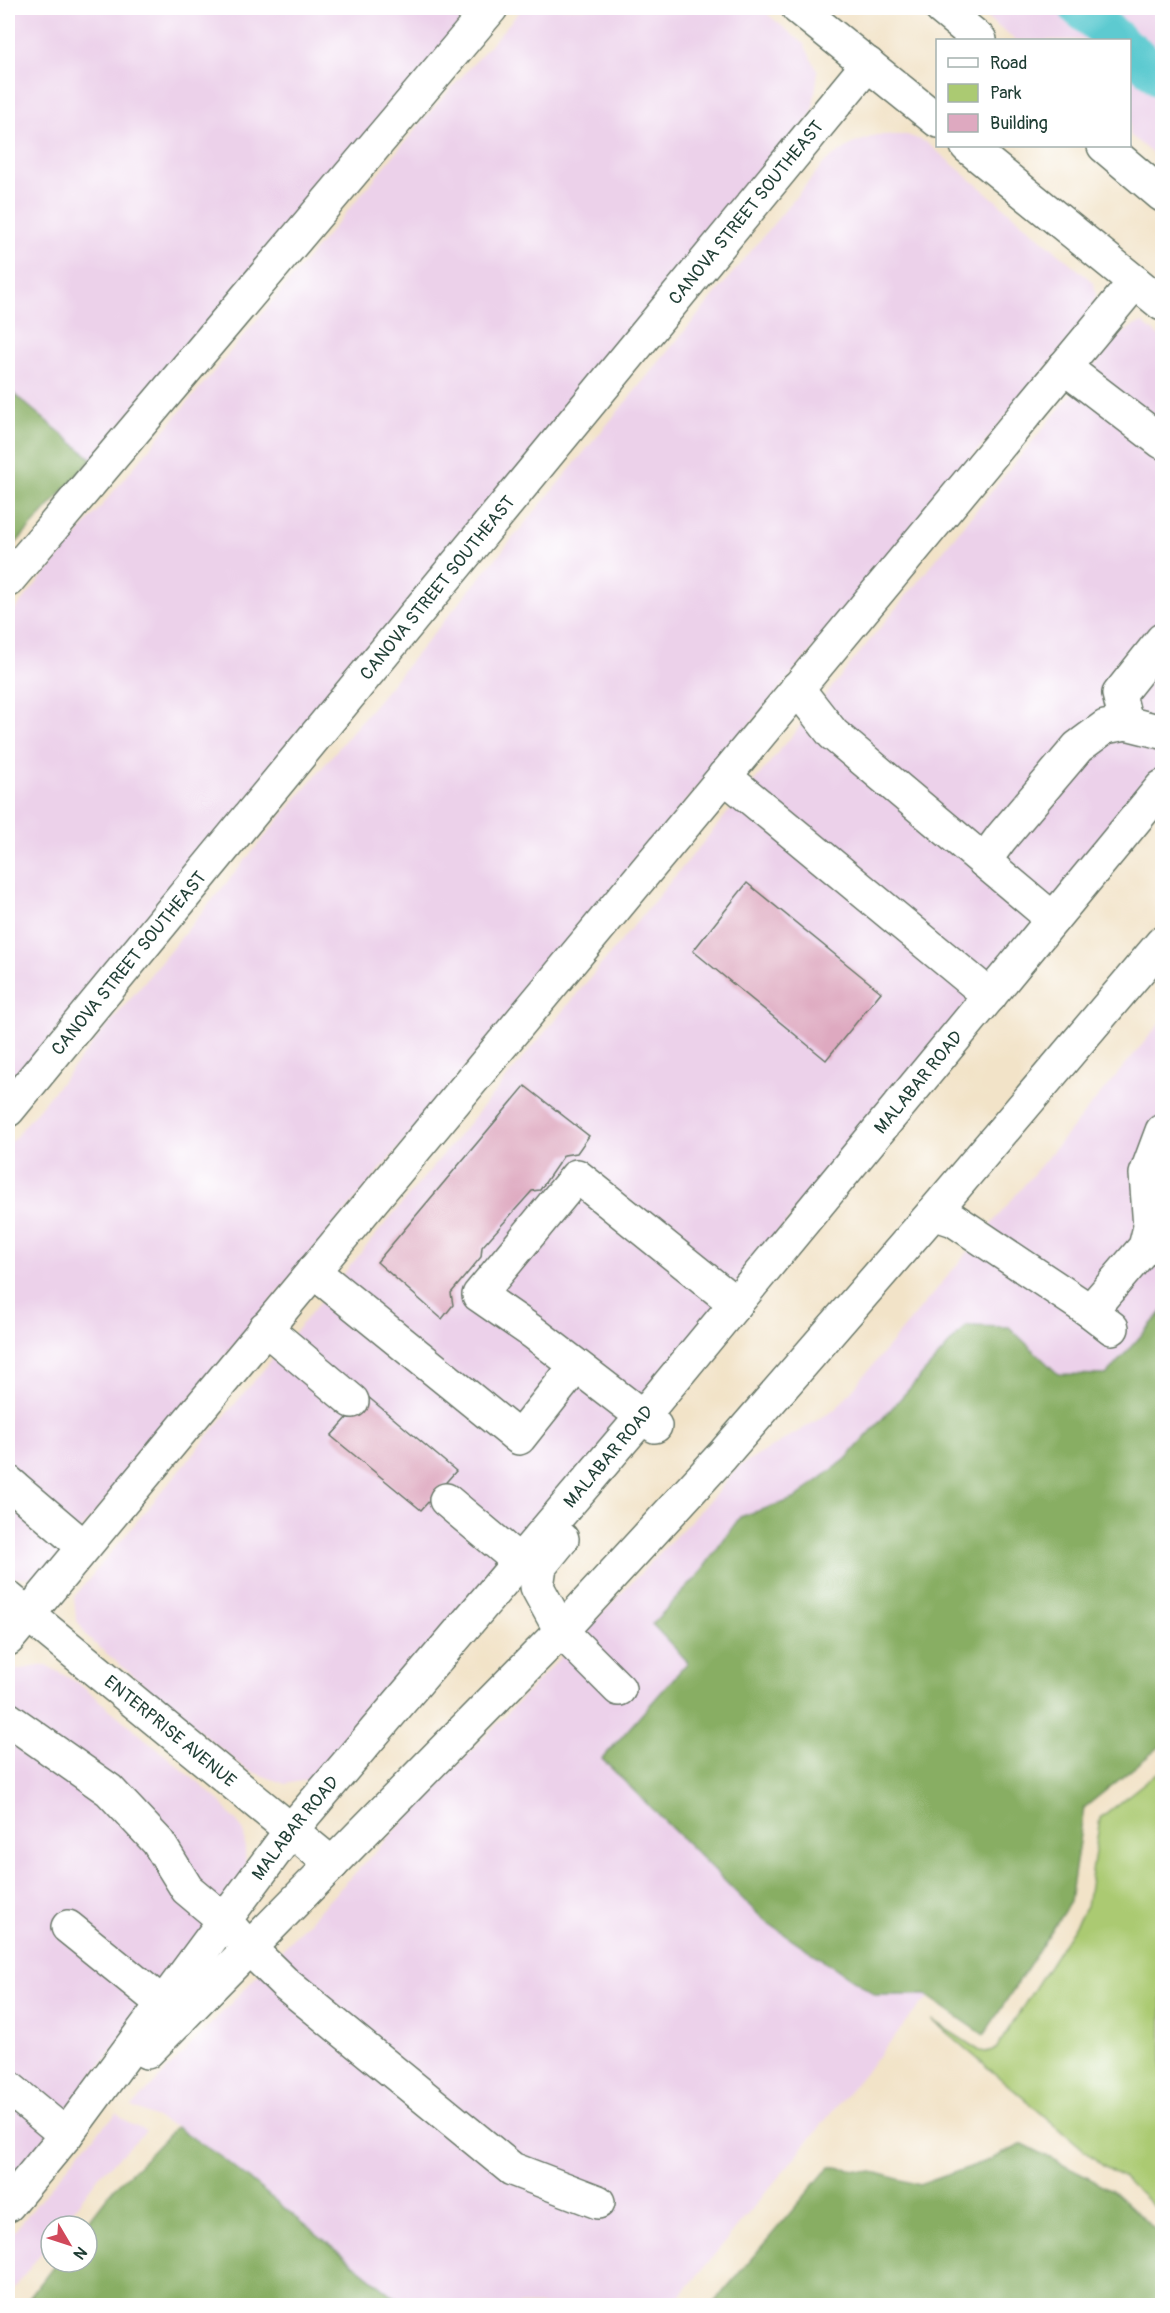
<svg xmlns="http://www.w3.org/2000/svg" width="1170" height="2313" viewBox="0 0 1170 2313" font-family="Pangolin,sans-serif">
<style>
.built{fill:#ecd1ea}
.green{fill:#abca72;stroke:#658453;stroke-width:1.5}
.forest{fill:#88ae64;stroke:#54764c;stroke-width:1.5}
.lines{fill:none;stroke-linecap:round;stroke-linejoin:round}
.canal{stroke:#5dcad0;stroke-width:39}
.building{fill:#dea9c0}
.minor-casing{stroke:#697768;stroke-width:36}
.major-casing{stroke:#697768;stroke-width:36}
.minor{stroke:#fff;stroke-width:33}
.major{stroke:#fff;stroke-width:33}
.labels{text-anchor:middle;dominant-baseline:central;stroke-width:6;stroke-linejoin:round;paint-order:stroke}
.street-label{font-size:18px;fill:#1f3d34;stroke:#fff}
</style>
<rect width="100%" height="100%" fill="#fff"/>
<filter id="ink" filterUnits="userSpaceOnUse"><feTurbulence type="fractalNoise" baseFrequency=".0167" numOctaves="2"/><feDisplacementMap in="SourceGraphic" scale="12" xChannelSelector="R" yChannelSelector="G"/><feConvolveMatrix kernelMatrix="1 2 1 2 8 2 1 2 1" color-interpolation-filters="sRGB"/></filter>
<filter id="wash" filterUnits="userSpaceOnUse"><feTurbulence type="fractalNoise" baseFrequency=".008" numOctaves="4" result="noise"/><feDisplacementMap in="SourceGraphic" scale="24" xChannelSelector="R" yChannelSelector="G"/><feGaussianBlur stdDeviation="1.35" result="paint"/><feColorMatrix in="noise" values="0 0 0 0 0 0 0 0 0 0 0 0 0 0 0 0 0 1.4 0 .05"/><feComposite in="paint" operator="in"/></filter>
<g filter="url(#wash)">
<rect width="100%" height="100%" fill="#f2e3c8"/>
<path class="built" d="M17 8H480L92 459 8 389V20Z
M523 8H760L804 44 818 72 812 114 8 1090V618L431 111Z
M975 8H1162V162L1130 135V40H1015Z
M877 135H907L926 142 1094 283 1096 297 1085 321 52 1565 36 1577 16 1578 8 1575V1146L825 162 852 144Z
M1143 323 1162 339V769L328 1776 285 1784 245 1769 88 1638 76 1619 74 1597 791 737 1117 338 1133 326Z
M1162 1021V1312L1106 1375 1058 1374 1010 1327H966L846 1459 794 1499 740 1517 697 1577 652 1623 688 1662 602 1759 876 1995H926L930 1998 922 2003 673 2305H405L221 2157 176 2127 132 2107 717 1493 737 1468 836 1409Z
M46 1665 78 1683 220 1801 244 1831 246 1868 244 1880 8 2185V1677L15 1670Z
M117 2113 126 2122 146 2131 99 2176 61 2226H51V2240L8 2297V2239L82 2149Z"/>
<path class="green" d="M1162 1769V2214L1124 2178 1103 2166 932 2020 980 2051 986 2052 996 2049 1087 1906 1100 1818Z"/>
<path class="forest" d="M8 389 92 459 8 552Z
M1162 1312V1745L1084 1808 1070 1902 984 2035 926 1995H876L765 1921 602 1759 688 1662 652 1624 697 1577 740 1517 794 1499 846 1459 966 1326 1009 1327 1058 1374 1106 1375Z
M176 2127 221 2157 405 2305H24L57 2262H87V2226H85L114 2188 143 2161Z
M1023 2144 1112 2190 1162 2236V2305H712L830 2166 877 2173 919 2185 987 2161Z"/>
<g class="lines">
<path class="canal" d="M1079 8 1118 40
M1130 50 1162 78"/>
</g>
<g id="blocks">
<path class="building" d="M747 883 881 992 826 1060 693 951Z
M525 1086 589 1136 577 1153 564 1155 540 1190 532 1191 482 1247 481 1257 451 1293 453 1305 442 1319 377 1262Z
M367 1396 456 1471 421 1510 331 1436Z"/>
</g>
</g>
<g filter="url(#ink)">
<use href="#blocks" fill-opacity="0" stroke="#697768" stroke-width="1.5"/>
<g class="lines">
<g class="minor-casing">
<g id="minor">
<path d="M1064 367 1162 442"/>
<path d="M8 580 491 8"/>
<path d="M1162 640 1119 694 1126 723 1162 732"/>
<path d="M797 688 833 734 1053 919"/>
<path d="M724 776 990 996"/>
<path d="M984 861 1001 838 1078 747 1105 727 1126 723"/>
<path id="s1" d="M8 1110 868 64"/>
<path d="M933 1213 954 1220 1090 1311 1112 1328"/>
<path d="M313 1271 519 1438 576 1366"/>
<path d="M1090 1311 1145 1247 1150 1227 1146 1174 1162 1131"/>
<path d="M265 1328 352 1401"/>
<path d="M655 1426 534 1333 479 1295 577 1176 736 1304"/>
<path d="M8 1482 84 1547"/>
<path d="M446 1500 520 1562"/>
<path id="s2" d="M8 1598 332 1864"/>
<path d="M561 1631 619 1689"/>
<path d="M8 1639 1135 282"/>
<path d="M8 1719 109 1790 158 1842 187 1889 224 1920 249 1948 286 1984 512 2169 598 2202"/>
<path d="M68 1927 162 2003 179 2020"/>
<path d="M8 2087 66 2135"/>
</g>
</g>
<g class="major-casing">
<g id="major">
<path d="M798 8 938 121"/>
<path d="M941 8 980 40"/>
<path d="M967 146 1162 304"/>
<path d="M1104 146 1162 195"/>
<path d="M561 1631 537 1587 540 1566 562 1539"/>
<path d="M147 2052 561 1631 722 1456 933 1213 1162 943"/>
<path id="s3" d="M8 2205 66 2135 292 1829 642 1417 1162 787"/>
</g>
</g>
<use href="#minor" class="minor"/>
<use href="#major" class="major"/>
</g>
</g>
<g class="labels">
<g class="street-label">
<text stroke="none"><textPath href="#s1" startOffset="1162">CANOVA STREET SOUTHEAST</textPath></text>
<text stroke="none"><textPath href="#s1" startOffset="676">CANOVA STREET SOUTHEAST</textPath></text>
<text stroke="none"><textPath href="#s1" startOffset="190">CANOVA STREET SOUTHEAST</textPath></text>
<text stroke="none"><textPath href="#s3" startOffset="1446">MALABAR ROAD</textPath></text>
<text stroke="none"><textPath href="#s3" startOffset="960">MALABAR ROAD</textPath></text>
<text stroke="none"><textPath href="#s2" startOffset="210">ENTERPRISE AVENUE</textPath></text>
<text stroke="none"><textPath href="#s3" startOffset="474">MALABAR ROAD</textPath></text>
</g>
</g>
<rect width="1170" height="2313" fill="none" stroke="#fff" stroke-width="30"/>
<rect x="936" y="39" width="195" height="108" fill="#ffffff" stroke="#a5b1ae" stroke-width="1.5"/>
<rect x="948" y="58" width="30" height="9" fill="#ffffff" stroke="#a5b1ae" stroke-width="1.5"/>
<text x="990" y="69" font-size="18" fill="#1f3d34">Road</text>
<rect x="948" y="84" width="30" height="18" fill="#abca72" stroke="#a5b1ae" stroke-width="1.5"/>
<text x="990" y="99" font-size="18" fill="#1f3d34">Park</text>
<rect x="948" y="114" width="30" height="18" fill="#dea9c0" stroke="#a5b1ae" stroke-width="1.5"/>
<text x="990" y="129" font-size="18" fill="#1f3d34">Building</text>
<g transform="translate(69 2244) rotate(129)"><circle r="28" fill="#ffffff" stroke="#a5b1ae" stroke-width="1.5"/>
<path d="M0-4.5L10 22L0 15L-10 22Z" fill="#d1495b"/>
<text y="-9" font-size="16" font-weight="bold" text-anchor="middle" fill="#1f3d34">N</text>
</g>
</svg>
